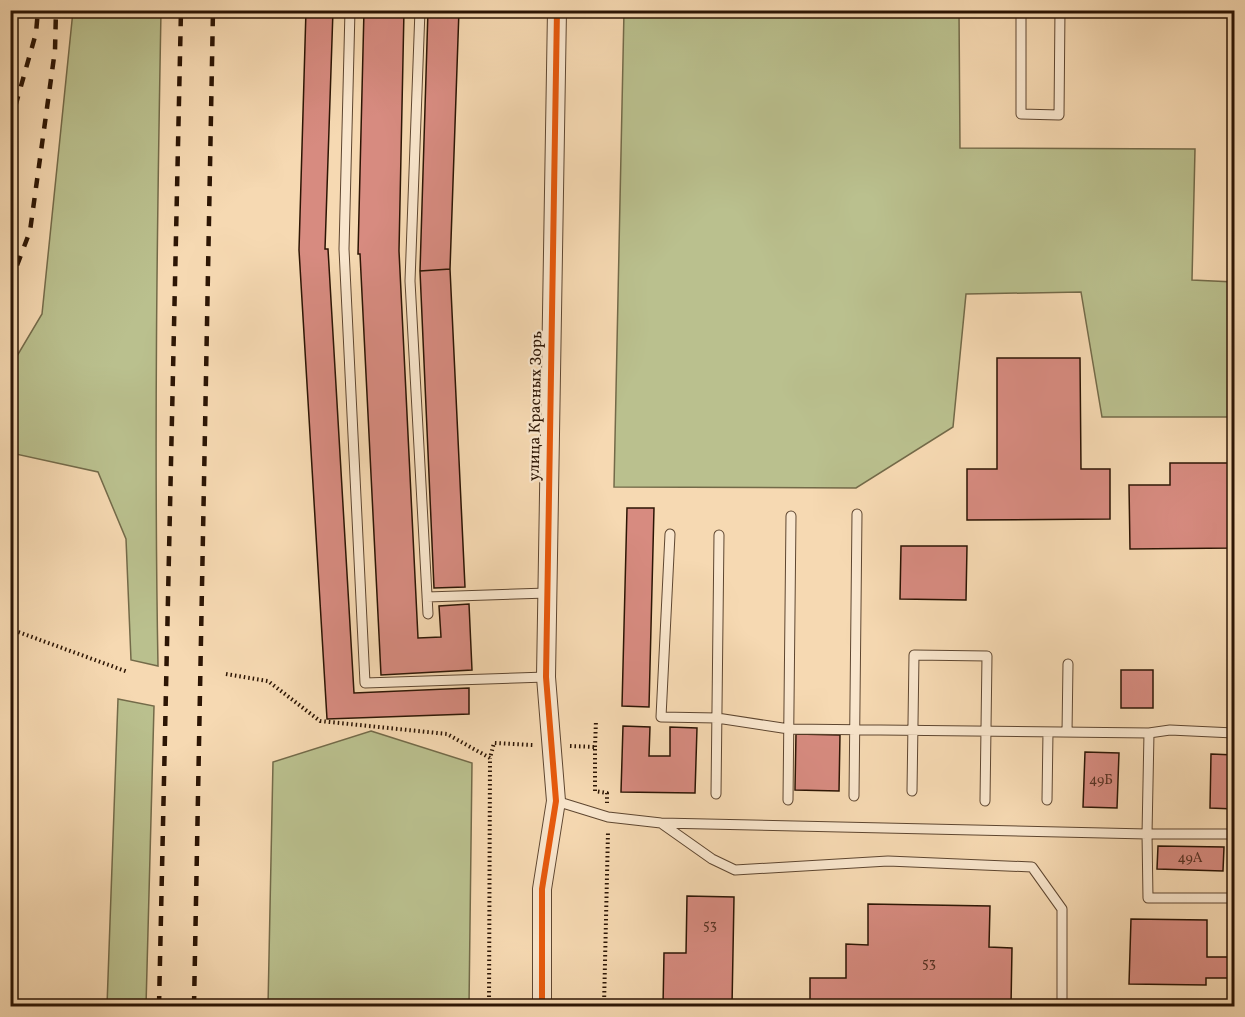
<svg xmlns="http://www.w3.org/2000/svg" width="1245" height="1017" viewBox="0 0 1245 1017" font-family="Vollkorn,serif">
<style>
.green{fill:#bac08e;stroke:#736a49;stroke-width:1.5}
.building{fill:#d78b80;stroke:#2c1504;stroke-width:1.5}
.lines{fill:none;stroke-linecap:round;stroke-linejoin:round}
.service-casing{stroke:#5e4630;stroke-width:11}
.minor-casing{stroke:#5e4630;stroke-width:20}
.path{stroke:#2c1504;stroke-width:4;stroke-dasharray:1.5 3;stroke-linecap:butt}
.service{stroke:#f9e6cd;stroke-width:9}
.minor{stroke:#f9e6cd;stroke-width:18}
.rail{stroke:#2c1504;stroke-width:4.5;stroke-dasharray:10 10;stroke-linecap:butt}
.cycleway-casing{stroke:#f9e6cd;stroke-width:10}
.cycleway{stroke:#e8590c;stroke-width:6}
.labels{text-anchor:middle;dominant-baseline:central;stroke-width:4.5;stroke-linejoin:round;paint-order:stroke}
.number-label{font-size:14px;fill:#573223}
.street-label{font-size:16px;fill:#2c1504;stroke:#f9e6cd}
</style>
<rect width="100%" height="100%" fill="#f6d9b2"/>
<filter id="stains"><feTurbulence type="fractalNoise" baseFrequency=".00333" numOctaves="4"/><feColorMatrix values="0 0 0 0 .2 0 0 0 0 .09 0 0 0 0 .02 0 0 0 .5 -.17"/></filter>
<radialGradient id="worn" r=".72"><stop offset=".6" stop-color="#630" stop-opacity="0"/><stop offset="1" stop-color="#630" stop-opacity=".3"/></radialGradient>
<path class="green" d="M73 11H161C157 229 154 447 158 666L131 660 126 539 98 472 11 453V366L42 314Z
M624 11H959L960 148 1195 149 1192 280 1234 282V417H1102L1081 292 966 294 953 427 856 488 614 487Z
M118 699 154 706 146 1006H107Z
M371 731 472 763 469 1006H268L273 762Z"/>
<path class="building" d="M306 10H333L325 249H328L354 693 469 688V714L327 719 299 250Z
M364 10H404L399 251 418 638 441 637 439 606 469 604 472 670 381 675 360 254H358Z
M428 10H459L450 269 420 271Z
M450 269 465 587 434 588 420 271Z
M997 358H1080L1081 469H1110V519L967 520V469H997Z
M1170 463H1234V548L1130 549 1129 485H1170Z
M627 508H654L649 707 622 706Z
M901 546H967L966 600 900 599Z
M1121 670H1153V708H1121Z
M623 726 650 727 649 756H670V727L697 728 695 793 621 792Z
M796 734 840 735 839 791 795 790Z
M1085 752 1119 753 1117 808 1083 807Z
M1211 754 1234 755V809L1210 808Z
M1158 846 1224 847 1223 871 1157 869Z
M687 896 734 897 732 1006H663L664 953H686Z
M868 904 990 906 989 947 1012 948 1011 1006H810V978H846V944L868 945Z
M1131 919 1207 920V957H1234V978H1206V985L1129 984Z"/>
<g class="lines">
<g class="service-casing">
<path id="service" d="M350 10 344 249 365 683 546 677
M420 10 410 281 428 614
M1021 10V114L1059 115 1060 10
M670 534 661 717 717 718 789 729 1149 733 1147 834 1148 898H1234
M427 597 547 593
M1067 732 1068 664
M1149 733 1170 730 1234 733
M912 791 914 655 987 656 985 801
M716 794 719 535
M854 796 857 514
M788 800 791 516
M1047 800 1048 732
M556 801 608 817 661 823 1147 834H1234
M661 823 712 859 735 870 888 861 1032 867 1062 909V1006"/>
</g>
<g class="minor-casing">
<path id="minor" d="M542 1006V889L556 801 546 677 557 10"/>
</g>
<path class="path" d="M10 629 128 672
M226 674 268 681 320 721 447 734 490 758 494 743 533 745
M570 746 595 747V791L607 793V803
M595 747 596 720
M489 1006 490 758
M604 1006 608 832"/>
<use href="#service" class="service"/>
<use href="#minor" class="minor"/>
<path class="rail" d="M10 125 36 33 38 10
M10 284 30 231 55 50 56 10
M159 1006 181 10
M194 1006 213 10"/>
<g class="cycleway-casing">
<path id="cycleway" d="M542 1006V889L556 801 546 677 557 10"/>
</g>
<use href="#cycleway" class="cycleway"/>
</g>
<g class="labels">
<g class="number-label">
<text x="1101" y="780">49Б</text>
<text x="1190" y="858">49А</text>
<text x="710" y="925">53</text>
<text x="929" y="963">53</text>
</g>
<g class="street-label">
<text transform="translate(536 406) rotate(-89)">улица Красных Зорь</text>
</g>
</g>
<rect width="1245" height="1017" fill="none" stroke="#f6d9b2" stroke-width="36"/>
<rect x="12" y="12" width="1221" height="993" fill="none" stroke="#2c1504" stroke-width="3"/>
<rect x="18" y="18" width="1209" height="981" fill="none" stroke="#2c1504" stroke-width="1.5"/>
<rect width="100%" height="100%" filter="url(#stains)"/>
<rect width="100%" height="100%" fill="url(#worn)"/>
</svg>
